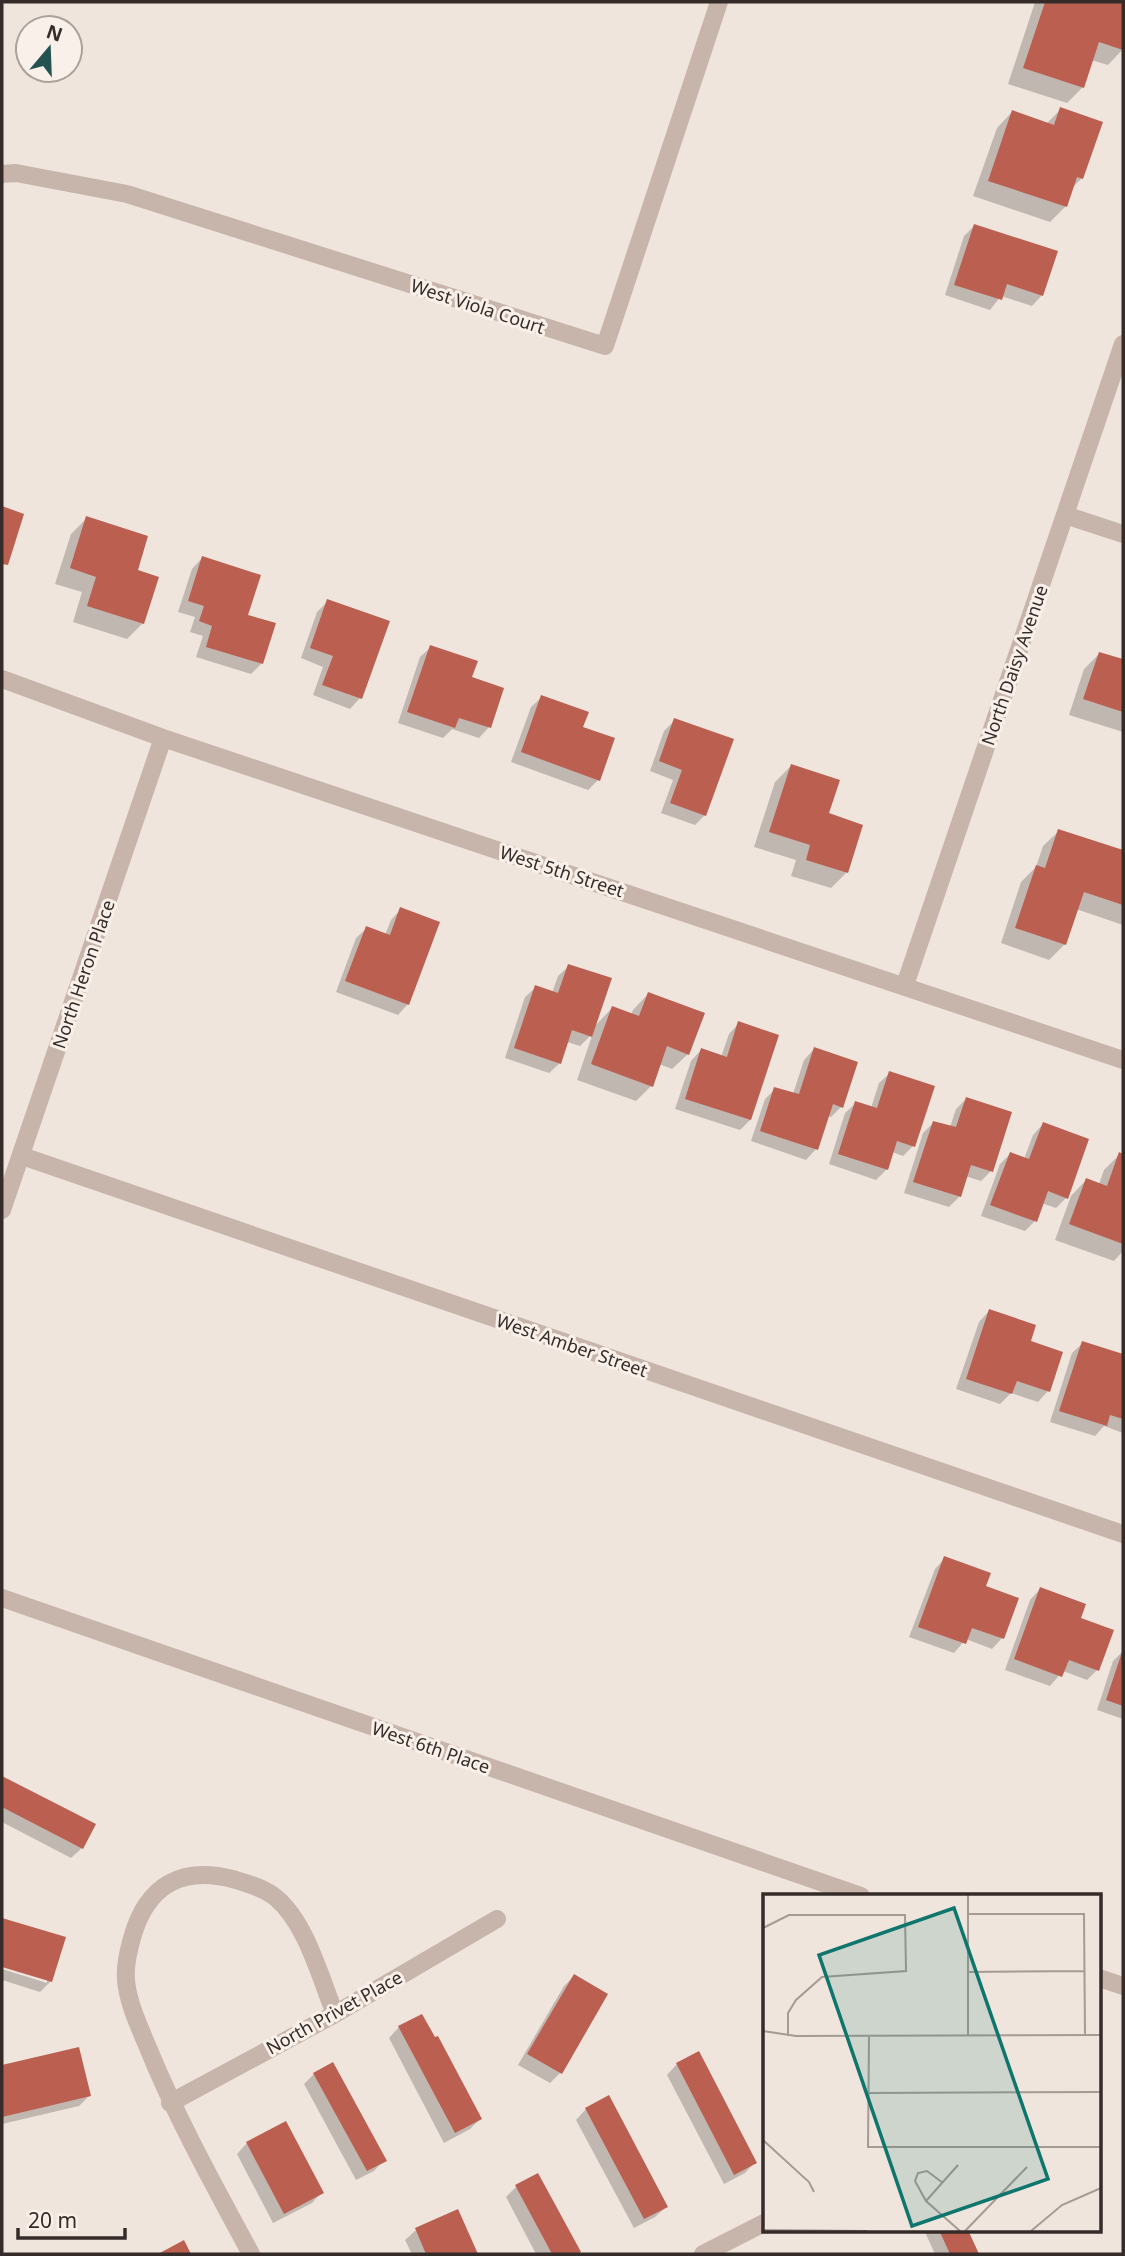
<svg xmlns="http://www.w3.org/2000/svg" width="1125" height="2256" viewBox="0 0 1125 2256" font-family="'Noto Sans',sans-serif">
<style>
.shadow{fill:#0003}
.building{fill:#bb5f51}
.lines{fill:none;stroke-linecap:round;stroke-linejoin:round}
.minor{stroke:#c7b4aa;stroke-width:18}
.labels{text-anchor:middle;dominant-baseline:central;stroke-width:6;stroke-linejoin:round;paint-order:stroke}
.street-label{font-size:18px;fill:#352c29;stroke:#f8f0e9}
.inset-road{fill:none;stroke:#a59b95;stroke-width:2}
.view{fill:#0f766e;fill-opacity:0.15;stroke:#0f766e;stroke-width:3.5}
.inset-edge{fill:none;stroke:#352c29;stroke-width:3.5}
</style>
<rect width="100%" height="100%" fill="#f0e5dd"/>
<path class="shadow" d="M1035 2H1123V49L1108 65 1091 60 1082 88 1067 103 1008 84Z
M1061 109 1082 178 1071 189 1065 207 1050 222 973 196 997 128 1012 112 1046 124Z
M974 226 1042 295 1032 306 1001 296 990 310 945 295 964 236Z
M87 518 136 571 143 623 127 639 73 622 82 592 55 584 71 534Z
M202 558 246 616 274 625 261 664 251 674 196 657 203 636 190 632 195 617 178 612 192 569Z
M328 601 360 698 350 709 313 695 323 667 301 658 317 612Z
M431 647 470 678 489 727 479 738 452 729 443 738 398 723 420 657Z
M1099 654 1123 661V732L1069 715 1084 669Z
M542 697 581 728 598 780 588 790 511 762 531 707Z
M675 720 705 815 695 825 661 813 673 780 650 771 664 731Z
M791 766 827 815 861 826 846 873 831 888 791 876 796 860 754 847 775 782Z
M1059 831 1123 852V925L1076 909 1065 944 1049 960 1001 943 1021 882 1036 867 1043 846Z
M401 909 408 1004 398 1015 336 992 356 938 367 928 385 935 391 920Z
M569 966 594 1027 612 1008 631 1015 633 1010 648 994 688 1054 672 1069 659 1064 651 1086 636 1101 577 1080 593 1033 580 1046 567 1042 560 1063 549 1073 505 1058 525 997 536 987 552 993 558 976Z
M739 1023 750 1120 740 1130 675 1109 691 1061 701 1050 721 1057 729 1034Z
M814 1049 841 1107 831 1117 827 1116 816 1149 806 1160 751 1141 765 1099 775 1089 793 1094 804 1060Z
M890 1073 913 1146 903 1156 892 1152 886 1170 876 1180 829 1164 845 1113 856 1103 871 1108 879 1083Z
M966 1099 991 1171 981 1181 965 1176 959 1197 949 1207 904 1193 923 1133 933 1123 950 1127 956 1109Z
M1043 1124 1066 1198 1056 1208 1041 1203 1035 1221 1025 1231 981 1216 1000 1164 1010 1154 1024 1159 1033 1135Z
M1120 1154 1123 1156V1251L1114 1261 1055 1240 1071 1196 1086 1180 1099 1184 1104 1170Z
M989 1311 1048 1391 1038 1402 1011 1393 1000 1404 956 1389 979 1322Z
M1083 1343 1123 1356V1433L1104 1426 1095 1436 1050 1422 1072 1353Z
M945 1558 983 1587 1002 1638 992 1649 966 1639 954 1653 909 1637 935 1569Z
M1040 1589 1079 1619 1097 1670 1087 1680 1063 1671 1050 1686 1005 1670 1030 1600Z
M1123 1651V1719L1097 1710 1113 1661Z
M2 1778 93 1825 82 1848 71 1858 2 1822Z
M2 1920 64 1938 51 1981 40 1992 2 1980V1969L47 1983V1979L2 1965Z
M574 1976 606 1994 560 2073 550 2083 518 2065 564 1986Z
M399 2027 480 2119 470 2129 444 2143 389 2038Z
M78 2049 89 2096 79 2106 2 2124V2067Z
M677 2064 755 2162 745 2173 724 2184 667 2075Z
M314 2074 384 2160 374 2171 356 2180 304 2084Z
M586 2109 666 2207 655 2217 634 2228 576 2120Z
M247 2143 322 2192 312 2203 273 2223 237 2154Z
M516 2187 579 2252 577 2254H536L506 2197Z
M457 2211 476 2254H412L405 2240 416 2230Z
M924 2230H966L978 2254H935Z"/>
<path class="building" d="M1045 2H1123V50L1099 42 1084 88 1023 68Z
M1060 107 1103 122 1083 179 1077 177 1067 207 988 181 1012 110 1054 125Z
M974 224 1058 251 1043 296 1007 284 1002 300 954 285Z
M2 506 24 514 8 565 2 564Z
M86 516 148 536 138 570 159 577 144 624 87 606 96 577 70 568Z
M202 556 261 575 248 615 276 623 263 664 206 647 212 626 199 621 204 606 188 601Z
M327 599 390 621 362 699 322 685 333 656 310 648Z
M430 645 478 661 472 677 504 688 491 728 459 718 455 728 407 712Z
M1099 652 1123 659V712L1083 699Z
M541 695 589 712 583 727 615 738 600 781 521 752Z
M674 718 734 739 706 816 670 803 682 770 659 761Z
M791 764 840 780 829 813 863 825 848 873 806 860 810 845 769 832Z
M1058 829 1123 850V905L1084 892 1066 945 1015 928 1036 865 1045 868Z
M400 907 440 922 409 1005 345 981 366 926 390 935Z
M568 964 612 978 592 1037 572 1030 561 1064 514 1048 535 985 558 993Z
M648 992 705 1013 689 1055 667 1046 653 1087 591 1064 612 1006 639 1016Z
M738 1021 779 1035 751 1120 685 1099 701 1048 727 1057Z
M814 1047 858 1062 843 1108 833 1104 818 1150 760 1131 774 1087 799 1094Z
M889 1071 935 1086 915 1147 897 1141 888 1170 838 1154 855 1101 877 1108Z
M966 1097 1012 1112 993 1172 971 1165 961 1197 913 1182 933 1121 956 1127Z
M1043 1122 1089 1139 1068 1199 1048 1191 1037 1222 990 1205 1010 1152 1029 1159Z
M1119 1152 1123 1154V1244L1069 1224 1086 1178 1107 1186Z
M989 1309 1036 1325 1031 1341 1063 1352 1050 1392 1017 1381 1012 1394 966 1379Z
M1082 1341 1123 1354V1419L1110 1415 1107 1426 1059 1411Z
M944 1556 991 1573 986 1586 1019 1598 1004 1639 972 1628 966 1644 918 1627Z
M1040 1587 1086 1604 1081 1618 1114 1630 1099 1671 1069 1660 1062 1677 1014 1659Z
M1123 1649V1706L1106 1700Z
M2 1776 96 1824 83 1849 2 1807Z
M2 1918 66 1937 52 1982 2 1967Z
M574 1974 608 1994 562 2074 527 2054Z
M422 2014 435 2037 438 2036 482 2119 455 2133 398 2026Z
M79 2047 91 2096 2 2117V2065Z
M699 2051 757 2163 734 2175 676 2063Z
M333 2062 387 2161 367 2171 313 2073Z
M609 2095 668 2207 644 2219 585 2108Z
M286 2121 324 2193 284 2214 246 2142Z
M538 2173 581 2252 577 2254H552L515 2185Z
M458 2209 478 2254H426L415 2228Z
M939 2230H968L979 2254H950Z
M184 2240 191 2254H158Z"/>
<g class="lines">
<path class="minor" d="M2 174 16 173 127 194 605 346 719 2
M1065 515 1123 534
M2 679 163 738 1123 1060
M905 985 1123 344
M22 1156 1123 1534
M2 1210 163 738
M2 1598 861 1896
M1099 1978 1123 1986
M170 2103 335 2014 497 1919
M251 2254C215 2187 178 2121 149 2050 140 2028 128 2004 126 1980 125 1965 128 1953 132 1938 147 1884 183 1865 236 1880 249 1884 264 1888 275 1897 306 1922 320 1977 335 2014
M703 2254 764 2223"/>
</g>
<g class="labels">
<g class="street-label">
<text transform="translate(478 306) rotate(18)">West Viola Court</text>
<text transform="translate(1014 665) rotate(-71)">North Daisy Avenue</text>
<text transform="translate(562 871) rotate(18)">West 5th Street</text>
<text transform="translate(83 974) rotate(-71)">North Heron Place</text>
<text transform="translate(572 1345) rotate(19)">West Amber Street</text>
<text transform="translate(431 1747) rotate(19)">West 6th Place</text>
<text transform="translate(334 2012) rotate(-29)">North Privet Place</text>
</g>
</g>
<g transform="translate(763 1894)">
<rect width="338" height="338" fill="#f0e5dd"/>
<path class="inset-road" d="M205 0V142M205 20H321L322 141M0 34 26 21H142L143 77 59 83 33 106 25 119V142M205 78 321 77M0 137 33 142 338 141M106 143 105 253H338M106 199 338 198M0 246 46 288 51 298M180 289 164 277 155 279 152 287 163 307 197 337M163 307 195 271M0 336 104 337M202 337 264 273M268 337 299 311 338 294"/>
<path class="view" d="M191 14 285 285 149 332 56 61Z"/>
<rect width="338" height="338" class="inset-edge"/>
</g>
<rect width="1125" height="2256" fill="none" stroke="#352c29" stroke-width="7"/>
<g transform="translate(49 49) rotate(19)"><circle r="33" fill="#f8f0e9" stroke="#aaa29c" stroke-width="2"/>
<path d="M0-5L12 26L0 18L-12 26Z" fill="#225351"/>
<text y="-10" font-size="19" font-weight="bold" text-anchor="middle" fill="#352c29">N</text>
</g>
<path d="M18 2228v10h107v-10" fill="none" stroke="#352c29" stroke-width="3.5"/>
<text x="28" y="2228" font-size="21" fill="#352c29" stroke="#f8f0e9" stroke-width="5" paint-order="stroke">20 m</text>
</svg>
